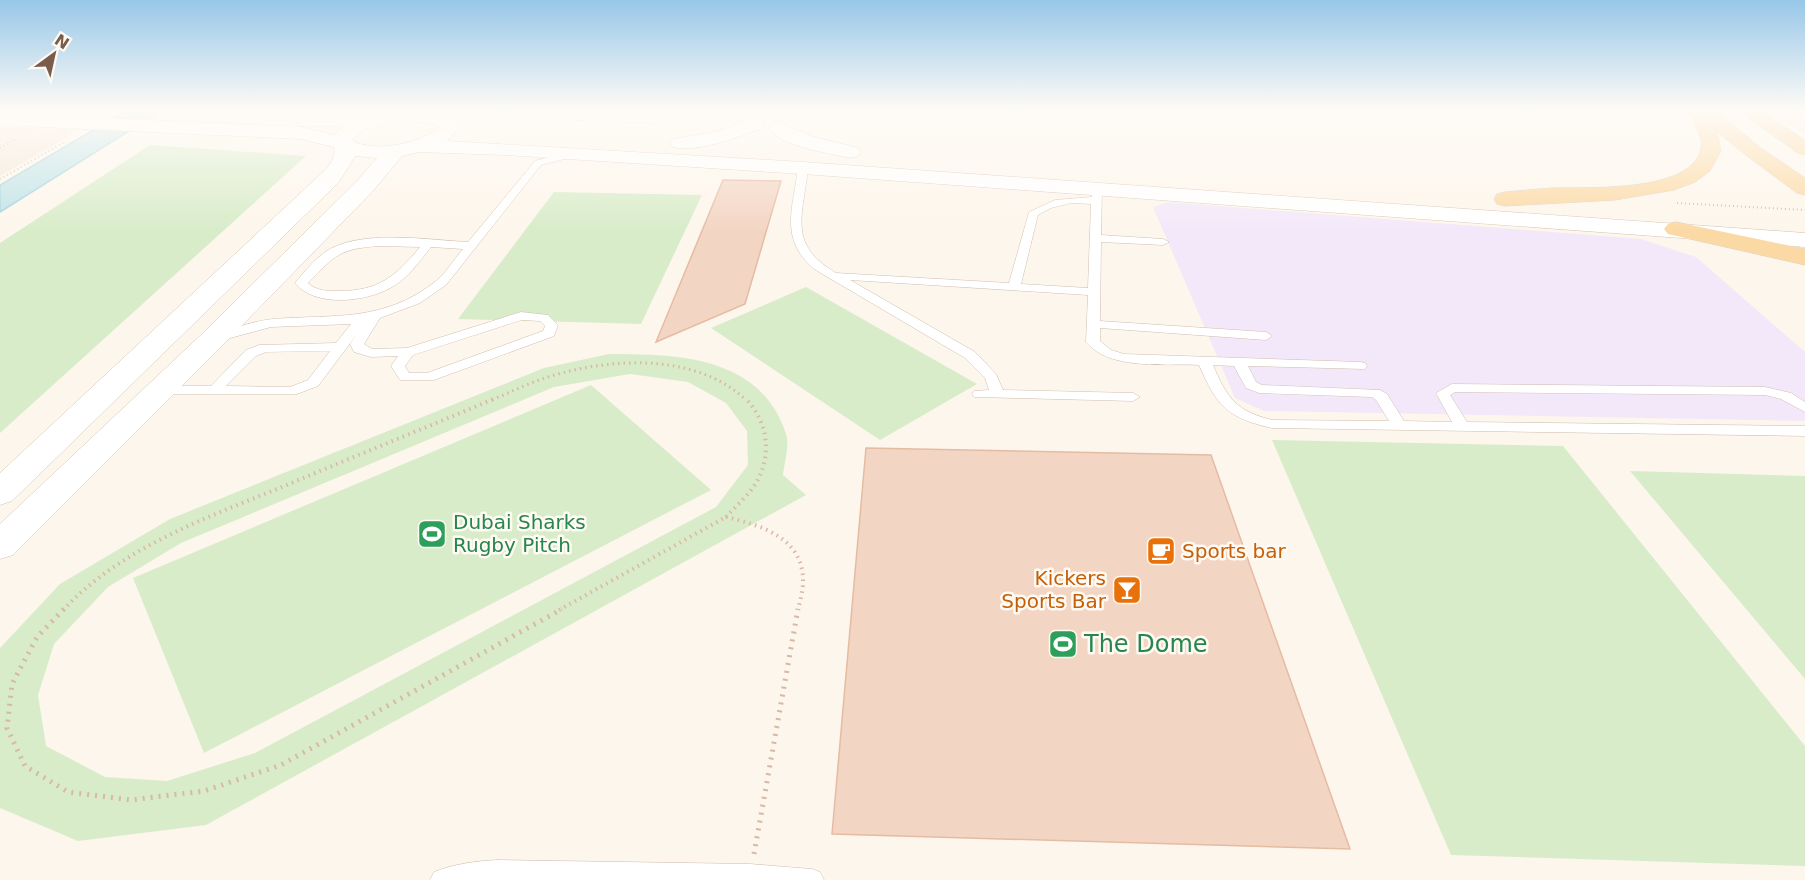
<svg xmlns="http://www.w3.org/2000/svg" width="1805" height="880" viewBox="0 0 1805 880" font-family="'DejaVu Sans',sans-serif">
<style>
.residential{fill:#f5e8da}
.commercial{fill:#fde8e0}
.education{fill:#f3e8fa}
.green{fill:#d8ecc9;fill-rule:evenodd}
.water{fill:#bfe3e8;stroke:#a5d3da;stroke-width:1.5}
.building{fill:#f3d5c3;stroke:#e6bba3;stroke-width:1.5}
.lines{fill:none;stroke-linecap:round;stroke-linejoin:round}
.lane-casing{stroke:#d1beb0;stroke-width:1}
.secondary-casing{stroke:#d6c0b0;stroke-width:1}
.primary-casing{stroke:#dad1cd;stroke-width:1}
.path-far3{stroke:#d9b8a5;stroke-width:2;stroke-dasharray:1 3;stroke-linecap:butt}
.path-far2{stroke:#d9b8a5;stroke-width:3;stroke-dasharray:1.5 4;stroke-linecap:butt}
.path-far1{stroke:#d9b8a5;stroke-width:4;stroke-dasharray:1.5 4.5;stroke-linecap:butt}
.path{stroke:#d9b8a5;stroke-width:5;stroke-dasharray:2 6;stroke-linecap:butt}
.lane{fill:#fff;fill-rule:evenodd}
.secondary{fill:#fff;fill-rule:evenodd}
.primary{fill:#fbd9a5;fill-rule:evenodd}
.labels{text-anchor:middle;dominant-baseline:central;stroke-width:5;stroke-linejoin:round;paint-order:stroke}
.leisure-label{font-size:20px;fill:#27864d;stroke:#fffaf3;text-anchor:start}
.food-label{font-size:20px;fill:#c56008;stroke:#fffaf3;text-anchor:start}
.near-leisure-label{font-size:24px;fill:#27864d;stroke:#fffaf3;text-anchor:start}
</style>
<rect width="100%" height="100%" fill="#fdf6ec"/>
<path class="residential" d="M0 127 62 129 72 130 71 135 0 176Z"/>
<path class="commercial" d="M1769 109H1805V135Z"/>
<path class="education" d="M1167 202 1641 239 1696 257 1805 352V421L1264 411 1235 398 1153 207Z"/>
<path class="green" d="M150 145 306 156 0 433V243Z
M554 192 702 195 641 324 458 319Z
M806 287 977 384 880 440 711 328Z
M609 354C678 354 761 356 786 434 790 445 784 464 783 475L806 495 206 825 78 841 0 808V648L60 584 170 519 544 368ZM630 374 688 382 726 403 747 431 748 465 716 507 255 753 167 781 105 777 46 746 38 695 54 644 108 587 181 543 554 387Z
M591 385 711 490 204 753 133 578Z
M1272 440 1563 446 1805 746V866L1451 855Z
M1630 471 1805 476V679Z"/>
<path class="water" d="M129 109H164L0 212V185Z"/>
<path class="building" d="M723 180 781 181 745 304 656 342Z
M866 448 1211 455 1350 849 832 834Z"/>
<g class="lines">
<g class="lane-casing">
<path id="lane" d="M481 109H513C506 113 488 113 481 109Z
M558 109H566L567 113 572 114 656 117 697 109H715L656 123 572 120 560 117Z
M573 151 578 154 576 156 541 165 446 285 420 303 380 318 364 344 372 349 407 348 521 312 548 315 558 325 554 336 434 380H400L391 366 398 356 371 357 354 352 350 344 357 334 318 386 297 394H161L154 390 161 386H211L246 350 259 345 336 343 351 324 271 327 219 341 213 337 214 334C233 329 253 321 273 319 334 314 383 323 436 281 446 273 454 259 463 249L431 247C420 261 408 278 392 287 367 302 315 308 295 283 305 271 319 254 332 248 368 230 429 240 468 242L535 161ZM379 246 420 247C395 277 379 291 338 291 326 291 317 291 308 283 336 255 338 249 379 246ZM522 320 540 321 545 326 543 331 427 373H409L405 366 413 355ZM330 351 308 380 290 387 226 386 256 356 266 352Z
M803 165 808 168C803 217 787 244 836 273L1009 283 1029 212 1055 200 1092 197V189L1097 186 1102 189 1101 235 1163 239 1169 242 1163 245 1101 242 1100 321 1266 332 1272 336 1266 340 1100 328V341L1111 350 1124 354 1360 362 1365 363 1367 366 1365 369 1248 366 1256 382 1262 385 1380 390 1387 394 1404 421 1452 422 1436 393 1452 384 1765 387 1791 393 1805 402V412L1781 399 1765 395 1455 392 1450 395 1467 422 1805 426V436L1272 428C1227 418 1217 406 1199 365 1165 363 1110 371 1086 342L1088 295 850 280 975 352 996 374 1003 390 1133 393 1140 397 1133 401 974 397 972 394 974 391 989 390 985 378 965 358 814 269C779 239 793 209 798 168ZM1072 203 1091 204 1088 288 1021 284 1038 215 1051 208ZM1213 365 1234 366 1246 388 1259 393 1372 397 1376 400 1389 421 1272 420C1236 411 1227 398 1213 365Z
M498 860 750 864 812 869 820 872 824 880H430L434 872C454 864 476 861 498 860Z"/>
</g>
<g class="secondary-casing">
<path id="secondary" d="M401 109 436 111 455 119 459 128 447 141 803 162 1805 233V247L803 174 505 155 419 152 402 156 372 192 222 346 13 555 0 559V524L202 334 356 182 377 158 355 156 339 182 12 501 0 505V473L323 172C330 165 336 157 334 147L301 139 0 125V113L301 127 335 135 342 126H299L296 122 299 118 306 116 379 113ZM401 121 432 123 439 127C423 143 372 154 352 140L364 130Z
M755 109H773L761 129C737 137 698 153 673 147L670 143 673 139 715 132 747 121Z
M778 122 811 136 858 148 861 152 858 156 851 158C829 153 782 147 768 128L771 124Z"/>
</g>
<g class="primary-casing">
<path id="primary" d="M1686 109H1714L1761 148 1805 178V195L1797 193 1747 156 1717 132 1721 151 1710 171 1695 182 1674 190 1615 200 1505 206 1497 204 1494 199 1497 194 1505 192C1520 191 1536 189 1551 188 1586 187 1686 193 1700 152 1705 138 1692 121 1686 109Z
M1736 109H1758L1805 140V155L1798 153Z
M1676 222 1805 249V265L1668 234 1664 229 1668 224Z"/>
</g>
<path class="path-far3" d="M0 148 16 139
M0 179 66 141
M1677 203 1805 210"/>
<path class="path-far2" d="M492 400C508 393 523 386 539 380 602 358 693 350 746 400"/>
<path class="path-far1" d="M726 517C761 525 804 538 803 582 803 591 800 601 798 610
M726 517C734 508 744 499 752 489 773 460 770 423 745 398
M63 610C123 546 209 517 289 484 358 455 427 427 496 398
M559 610 726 517"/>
<path class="path" d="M64 609 37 637 12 684 7 728 25 766 68 792 130 800 204 791 281 765 562 609
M754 854 798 609"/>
<use href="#lane" class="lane"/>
<use href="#secondary" class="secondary"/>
<use href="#primary" class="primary"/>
</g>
<linearGradient id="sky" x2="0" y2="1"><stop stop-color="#97c7e8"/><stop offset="0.47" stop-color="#fefbf6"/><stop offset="1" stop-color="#fefbf6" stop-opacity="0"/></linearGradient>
<rect width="1805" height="232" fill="url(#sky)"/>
<defs>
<g id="stadium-square" transform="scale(1.5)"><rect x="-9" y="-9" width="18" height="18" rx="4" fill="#2e9e5b" stroke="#fffaf3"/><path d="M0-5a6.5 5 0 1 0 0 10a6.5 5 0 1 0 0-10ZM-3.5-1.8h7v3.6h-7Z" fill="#fff"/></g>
<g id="cafe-square" transform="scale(1.5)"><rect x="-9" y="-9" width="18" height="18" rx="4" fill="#e8710a" stroke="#fffaf3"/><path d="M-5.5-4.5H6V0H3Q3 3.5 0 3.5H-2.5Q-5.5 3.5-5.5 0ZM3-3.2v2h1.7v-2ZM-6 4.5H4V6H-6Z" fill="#fff"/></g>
<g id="bar-square" transform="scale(1.5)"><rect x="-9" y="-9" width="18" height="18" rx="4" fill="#e8710a" stroke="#fffaf3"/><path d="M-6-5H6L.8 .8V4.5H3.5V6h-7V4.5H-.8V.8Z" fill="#fff"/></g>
</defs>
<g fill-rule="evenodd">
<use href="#stadium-square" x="432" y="534"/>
<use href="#cafe-square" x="1161" y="551"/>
<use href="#bar-square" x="1127" y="590"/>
<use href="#stadium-square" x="1063" y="644"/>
</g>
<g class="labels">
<g class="leisure-label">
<text x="453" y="522">Dubai Sharks<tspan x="453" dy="23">Rugby Pitch</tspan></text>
</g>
<g class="food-label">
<text x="1182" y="551">Sports bar</text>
<text x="1106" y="578" text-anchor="end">Kickers<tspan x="1106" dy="23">Sports Bar</tspan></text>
</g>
<g class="near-leisure-label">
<text x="1084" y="644">The Dome</text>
</g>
</g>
<g transform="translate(54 54) rotate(33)" stroke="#fffaf3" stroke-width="4.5" paint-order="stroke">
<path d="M0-4.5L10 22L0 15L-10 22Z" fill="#7a5c4d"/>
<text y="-9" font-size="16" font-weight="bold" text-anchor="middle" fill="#7a5c4d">N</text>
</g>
</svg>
